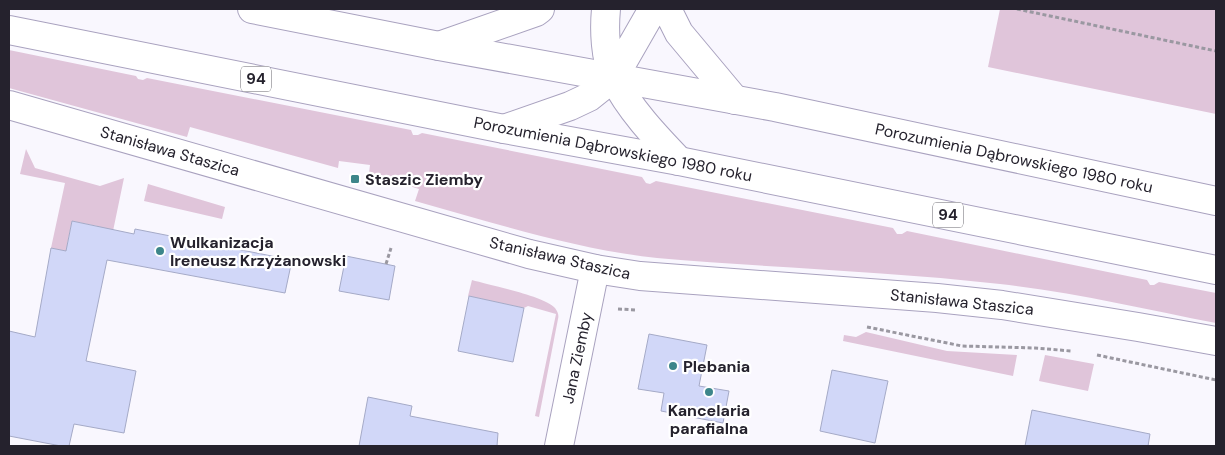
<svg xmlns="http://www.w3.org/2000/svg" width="1225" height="455" viewBox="0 0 1225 455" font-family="'DM Sans',sans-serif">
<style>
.green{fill:#e0c5da;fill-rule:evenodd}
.building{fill:#d1d7f8;stroke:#a5aac7}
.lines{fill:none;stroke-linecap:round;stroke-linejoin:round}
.minor-casing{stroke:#a9a2bf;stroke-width:30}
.tertiary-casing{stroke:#a9a2bf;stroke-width:30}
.primary-casing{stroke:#a9a2bf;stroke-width:30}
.path{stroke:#9a98a1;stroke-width:3;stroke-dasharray:4 2.5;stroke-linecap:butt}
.minor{stroke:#fff;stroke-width:28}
.tertiary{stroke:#fff;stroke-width:28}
.primary{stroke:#fff;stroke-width:28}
.poi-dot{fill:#3d868a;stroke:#fff;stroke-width:2}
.labels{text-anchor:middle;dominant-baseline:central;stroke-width:4.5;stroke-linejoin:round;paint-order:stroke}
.shield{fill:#fff;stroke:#66646c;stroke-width:1}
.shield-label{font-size:15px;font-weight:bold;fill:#25222d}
.street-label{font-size:16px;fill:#25222d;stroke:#fff}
.poi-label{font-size:16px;font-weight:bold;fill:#25222d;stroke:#fff;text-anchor:start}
</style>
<rect width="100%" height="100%" fill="#f9f7fe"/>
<path class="green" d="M1000 9H1216V114L988 67Z
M9 50 136 76 138 79 143 80 147 78 411 130 413 135H418L422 133 642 177 646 183 650 184 656 181 893 228 897 234H902L907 231 1147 280 1150 285H1154L1159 282 1216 293V323C1145 309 1073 292 1000 284 886 271 771 268 657 258 574 249 495 223 415 201L419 189 369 173 370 165 339 161 338 168 190 127 187 137 9 88Z
M26 149 35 168 100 186 124 178 107 260 51 248 65 183 20 174ZM72 221 97 226 93 250 67 245Z
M148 184 225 207 222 219 144 201Z
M472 280C489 285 545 296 555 308 558 312 559 315 558 319L539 417 535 416 556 314 528 306 524 308 468 296Z
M866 332 947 351 1017 355 1013 376 843 341 844 335 856 337Z
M1045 355 1094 364 1088 391 1039 381Z"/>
<path class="building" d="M72 221 134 234 135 229 292 260 285 293 107 260 86 361 136 371 124 433 74 424 69 446H61L9 436V331L35 337 51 248 66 251Z
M346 256 395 266 389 300 339 291Z
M469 296 524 308 513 362 458 351Z
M649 334 707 345 699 386 729 391 723 423 661 411 664 393 638 389Z
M832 370 888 381 875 443 820 431Z
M368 397 412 406 410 416 498 433 497 446H359Z
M1032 410 1150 434 1148 446H1025Z"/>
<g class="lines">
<g class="minor-casing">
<path id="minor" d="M559 446 595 269"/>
</g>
<g class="tertiary-casing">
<path id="tertiary" d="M606 9C604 30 605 58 614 78 629 109 656 137 679 161
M667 9 679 33 735 100
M439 46 536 12 540 9
M9 105 529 254 595 269 640 276 937 298 1002 305 1138 327 1216 341
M504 129 570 106 589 97 614 77 653 9"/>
</g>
<g class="primary-casing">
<path id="primary" d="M252 9 439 46 775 107 1216 201
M9 30 504 129 679 161 1216 270"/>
</g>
<path class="path" d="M1017 9 1216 51
M386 264 391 248
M618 309 636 310
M867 327 962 346 1035 348 1071 351
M1097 355 1216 380"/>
<use href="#minor" class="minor"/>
<use href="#tertiary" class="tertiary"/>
<use href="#primary" class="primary"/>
</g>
<g class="poi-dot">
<rect x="350" y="174" width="10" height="10" rx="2.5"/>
<circle cx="160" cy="251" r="5"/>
<circle cx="673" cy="366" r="5"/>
<circle cx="709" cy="392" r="5"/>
</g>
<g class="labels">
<g class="shield">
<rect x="241" y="66.5" width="30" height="25" rx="4"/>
<rect x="933" y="202.5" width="30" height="25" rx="4"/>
</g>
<g class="shield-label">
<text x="256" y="79">94</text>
<text x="948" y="215">94</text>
</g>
<g class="street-label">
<text transform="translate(613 149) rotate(11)">Porozumienia Dąbrowskiego 1980 roku</text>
<text transform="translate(170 151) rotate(16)">Stanisława Staszica</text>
<text transform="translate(1014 158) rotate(12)">Porozumienia Dąbrowskiego 1980 roku</text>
<text transform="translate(560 258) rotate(13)">Stanisława Staszica</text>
<text transform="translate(962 302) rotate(6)">Stanisława Staszica</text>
<text transform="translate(577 358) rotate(-78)">Jana Ziemby</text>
</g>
<g class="poi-label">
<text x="365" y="179">Staszic Ziemby</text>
<text x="170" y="242">Wulkanizacja<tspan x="170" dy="18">Ireneusz Krzyżanowski</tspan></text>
<text x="683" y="366">Plebania</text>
<text x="709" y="410" text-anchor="middle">Kancelaria<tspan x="709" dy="18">parafialna</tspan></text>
</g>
</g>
<rect width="1225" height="455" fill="none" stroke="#25222d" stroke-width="20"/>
</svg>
